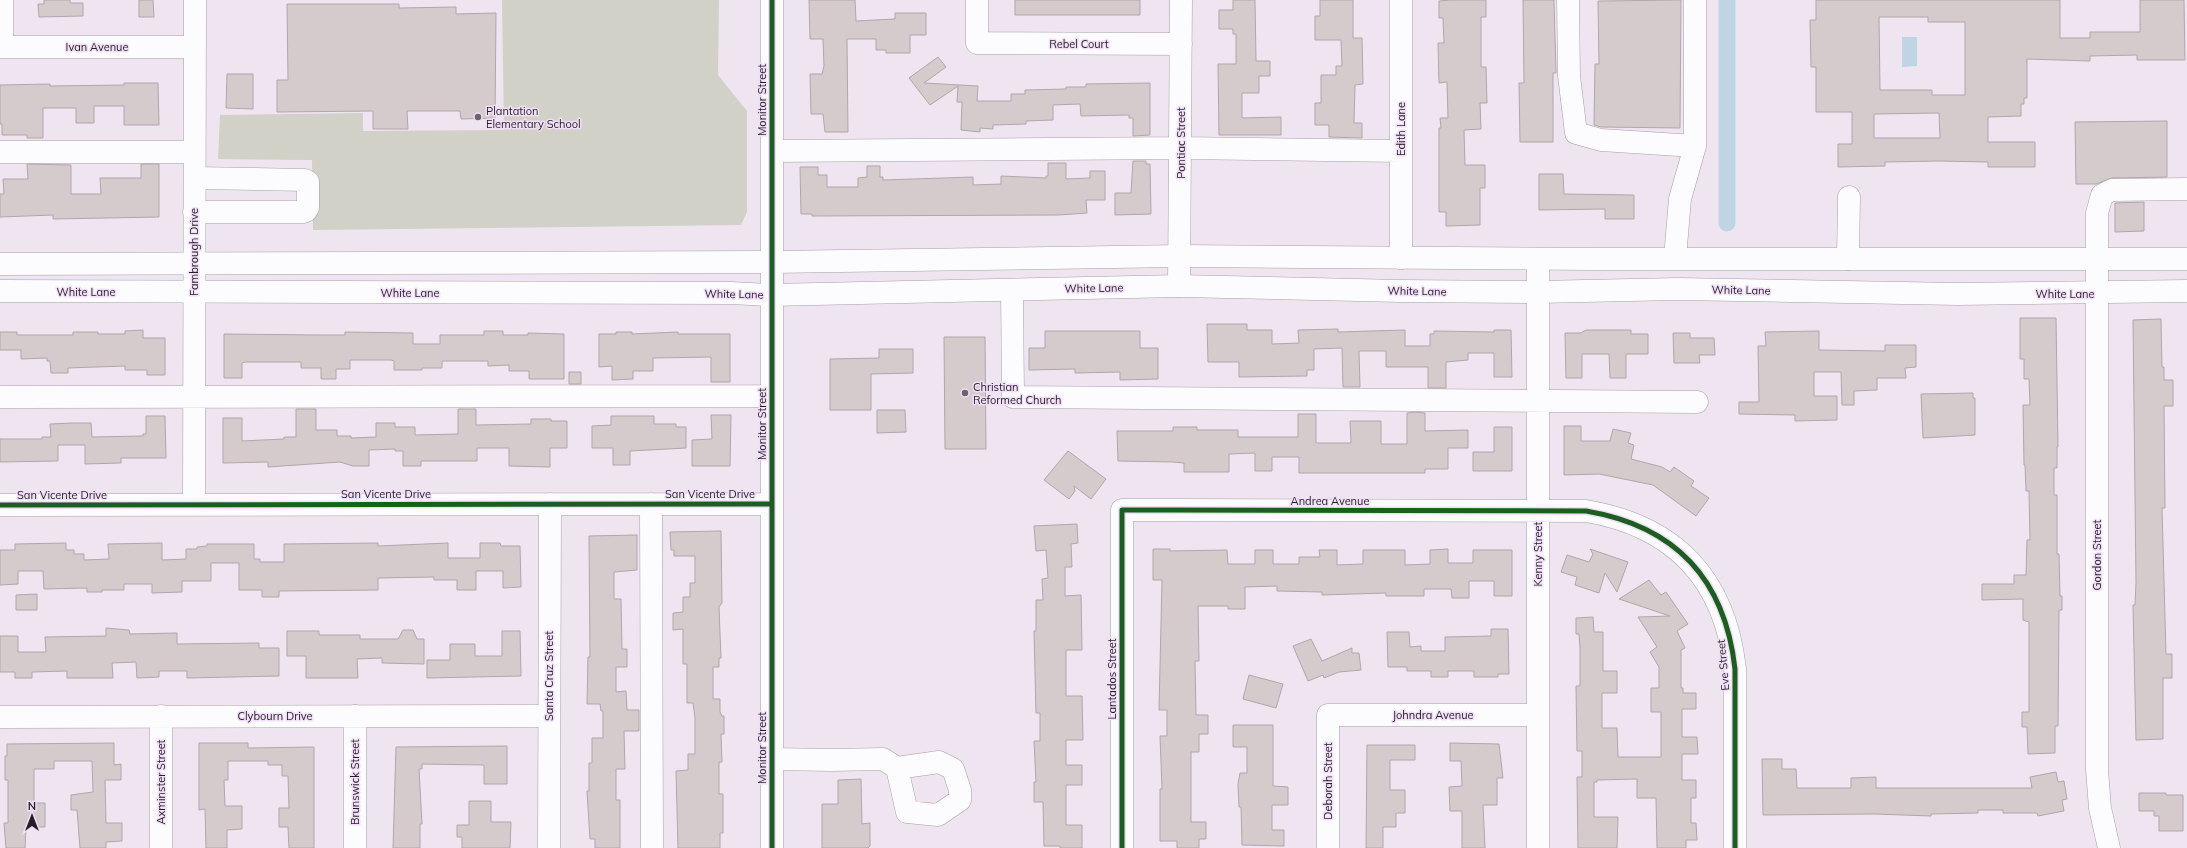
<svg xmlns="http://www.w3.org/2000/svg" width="2187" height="848" viewBox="0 0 2187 848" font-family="Mulish,sans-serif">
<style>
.green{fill:#d1d1c7}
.water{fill:#bfd5e4}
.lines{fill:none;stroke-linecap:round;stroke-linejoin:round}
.canal{stroke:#bfd5e4;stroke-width:17}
.building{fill:#d5cbcd;stroke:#afa7aa;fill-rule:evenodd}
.minor-casing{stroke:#a69fa8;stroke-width:23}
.major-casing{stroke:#a69fa8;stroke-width:23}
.minor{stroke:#fcfbfd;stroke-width:22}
.major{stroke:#fcfbfd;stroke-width:22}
.cycleway-casing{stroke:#f1dff7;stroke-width:8}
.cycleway{stroke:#1b5e20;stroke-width:5}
.poi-dot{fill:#6b646e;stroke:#f1dff7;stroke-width:1.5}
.labels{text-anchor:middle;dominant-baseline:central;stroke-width:3;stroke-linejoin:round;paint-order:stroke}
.street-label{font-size:11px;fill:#241e27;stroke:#f1dff7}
.poi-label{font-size:11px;fill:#241e27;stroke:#f1dff7;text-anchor:start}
</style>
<rect width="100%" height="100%" fill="#eee5f1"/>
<path class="green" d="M502 0H719L718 75 747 111V212L741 225 313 230 312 160 218 159 220 115 363 113V131L504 130Z"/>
<path class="water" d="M1902 37H1917V66L1902 67Z"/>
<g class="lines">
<path class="canal" d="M1727 223V0"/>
</g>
<path class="building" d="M44 0H70V3H83V16L39 17 38 4H44Z
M139 0H153L154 17H139Z
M809 0H855L856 21 895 19V13H926V35H910V53H886V50H876V39H847L848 132H825L823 114H811L810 74H822L824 66 823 39H810Z
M1015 0H1140V15H1015Z
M1233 0H1255L1256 61H1270V76H1259V93H1242V118L1281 117V135H1219L1218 64H1236V34H1233V29H1219V10H1233Z
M1320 0H1353V38H1362L1363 84 1355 85 1354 123H1362V138L1329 137V125H1315V103H1321V75H1336V66H1342L1341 40H1315V16H1320Z
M1450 0H1486V17H1481V67H1486L1487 103H1480L1481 129 1464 130 1465 165H1485V188H1480V225L1446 226V212H1439V128H1441L1440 118H1448L1447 82 1439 83 1438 43H1444L1443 18H1439V1Z
M1523 0H1554L1556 73H1553V142H1520L1519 83H1524Z
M1681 0 1680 128 1601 127 1594 125 1595 64H1599L1598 1Z
M1816 0H2060V38H2090V32H2140V0H2184L2185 60H2137V55L2090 56V61L2027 59V98H2024V104H2021V116L1988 117V142H2035V167H1988V162L1939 161 1885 162V166L1838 167V144H1852V112H1816V67H1811L1810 20H1816ZM1879 17H1928V22H1965V95H1932V90H1880ZM1939 113 1940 138H1874V114Z
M287 4H399V8L456 7V14L496 13 495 118 461 119 460 111H407L408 129H373V111L277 112V80H288Z
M938 57 946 67 924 83 978 86 977 101H1011V94H1025V90L1066 89V87H1086V84L1150 83V135L1133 136V118H1129V115L1081 116 1080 104 1053 105V120L1026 121V124L993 125V129L980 128V132L961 130 962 102H957L958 86 930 105 909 78Z
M227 74H253V109L226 108Z
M124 83H158L159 125H124V106H94V123H76V108H43V138H27V135H2V124H0V85L50 84V86L124 85Z
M2167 121V177L2112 178 2096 184H2076L2075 122Z
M1133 161H1146V164H1150L1151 214 1115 215V193H1131Z
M1048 163H1066V179L1090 178V171H1105V200H1086L1087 213 1058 215 812 216V214H801L800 167H818V175H827V187H858V178L867 177V166H880V177H883V180L973 177V185L1001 184V176L1046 178V176H1048Z
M27 164 71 165V194H101L100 178H141V164H159V217L53 219V215L0 217V194H4L3 179H28Z
M1539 174H1563L1564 194 1634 195V219H1605V209L1539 210Z
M2144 202V231L2115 232V203Z
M2020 318H2056L2058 447H2057V468H2054V495H2057V554H2059L2060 596H2062V610H2059L2058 726H2055V753L2028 754 2027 727H2022V712H2029V622L2023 620V599L1982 600V584H2014V575H2026L2027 540H2030L2029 491H2026L2025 465H2024L2023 405H2030L2029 379H2024V359H2020Z
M2161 319 2162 367H2164V380H2173V406H2164L2165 508H2162L2166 654H2172V678H2163V739L2136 740 2133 605H2135L2136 583 2133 320Z
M1207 324H1247V330H1272V344L1299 343 1298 330 1338 329V332L1405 330V346H1430V334H1434V331L1494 332V330H1511L1512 377H1494V353H1468V360L1446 362V388H1428V367H1386V351H1359L1360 387H1343L1342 348 1314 349V370H1307V376L1239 377V362H1208Z
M143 330V338H165V375H147V370H125V366L68 368V373H51L50 361H47V358L21 359V350H0V332H17V335H73V332H98V334H125V331Z
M1586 330H1631V334H1648V354H1626V378H1610L1609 354H1582V378H1566L1565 333H1581Z
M484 331H503V335H528V333L564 334V379H529V371H509V365L488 366V361H442V368H422V370H394V361L391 360H350V369H336V379H321V368H301V362H245L242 363V378H224V334L317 335H345V332L413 333V344H440V335H484Z
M1045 331H1140V348H1158V379L1120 380V372L1075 373V369L1029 370V348H1045Z
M1819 331V350L1885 351V345H1916V367L1905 368 1906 378H1877V390L1854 391V405H1842L1841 372H1814V396H1837V420L1795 421V415L1739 414V402H1759L1758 346H1766L1765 332Z
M616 332H632V334L678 332V334H730V382H711V357L653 358V371H633V379L612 380V366L599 367V334H616Z
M1673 333H1690V338H1714L1715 355H1699L1700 363H1674Z
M944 337H985L986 449H945Z
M879 349H913V373L871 374V410H830V359L879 358Z
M569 372H581V384H569Z
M1973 393V398H1975V435L1923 438 1921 394Z
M296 409H316V430H337V436H351V438L376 437V423H395V427H415V435L458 434V409H476V425L531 424V419H551V421H567V448H550V467L509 466V448H477V461H421V466H403V451H395V449L369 450V466H353L340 462 268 467V462L223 463V418H242V441L284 439V437H296Z
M877 410H905L906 432 877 433Z
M1414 412 1425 413V431L1468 430V448H1448V469H1425V473H1299V457H1272V471H1255V453L1229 454V472H1184V463L1173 462 1118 461 1117 431H1173V427H1197V430H1238V437H1298V414H1316V443H1351L1350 421H1381V444H1407V413Z
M711 415H731L730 466H692V440L712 439Z
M146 416H165L166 458H121V463L85 464V445H58V461L0 462V439H42V437H51L50 424 73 423H91L92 437 143 436V434H146Z
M611 416H654V424H676V427H686V448L630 451V465H613V448H592V426L611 425Z
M1564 426H1581V441H1610L1613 429 1631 433 1628 443 1634 445 1631 459 1662 467 1670 472 1674 467 1694 481 1691 486 1709 498 1696 516 1653 485 1599 474 1564 475Z
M1494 427H1512V471H1473V452H1494Z
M1068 451 1106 479 1091 499 1074 486 1075 491 1069 499 1044 480Z
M1077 524 1078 543 1071 544 1072 567H1065V596L1081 595 1082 650H1066V696H1082L1083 740H1066V765H1082V785H1066V825H1082V848H1060V846H1044L1043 802H1034V782H1036L1034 741H1040V713H1036L1034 631H1036V600H1043L1042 579 1048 578 1046 550 1036 551 1034 526Z
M721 531 722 603 719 607 721 658H719V667H713V699H720V712L722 716H724V734H721L722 762H719V794H723V833H720V848H678L676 771 688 770V754H695V718L693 703H687V664H683V629L673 630V613L683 612V597H690V583H695V556H674V550H671L670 532Z
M637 535V570L614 572V599H621L622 649H627V667H616V692L626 691 627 710H639V731H624L625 769H616V800H620V848H595V839H590L587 791H589V763H592V738H603V711H601L600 704H587L588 657H590L589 536Z
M66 543V550H74V554H84V560L109 559 108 544 162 543V560L186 559V549H197V547L207 546V544H254V559H260V562H284V544L378 543V546L448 543V558H480V543H500L501 546H520L521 587 503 588V571H476V590H457V580H434V577L378 578V590L279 591V597H262V590H239V563H211V581H182V592L152 593V584H124V590H102V592H87V588L44 589 43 571H18V584L0 585V550H15V544Z
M1153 549H1170V551L1227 550 1228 564H1255V550H1273V564H1299V557H1320L1319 550H1337V565L1363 564V550H1405V565L1430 564V550L1448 549V563H1473V550H1512V596H1494V581H1469V598H1452L1451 589H1424V596H1386V593L1322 595V592L1277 591V586L1245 587V609H1228V606H1198L1199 661H1195L1196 715H1208V734H1199V752H1191V822H1206V839H1199V848H1177V841H1160V789H1162L1160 736H1167V710H1159L1162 580H1153Z
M1590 549 1628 562 1617 592 1605 573 1599 593 1575 585 1577 577 1561 572 1567 555 1589 562 1593 554Z
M1649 580 1661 595 1666 592 1688 624 1677 631 1685 648 1681 650V688H1683V693H1696V709H1682V737H1697L1698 754H1682V780H1696V798H1691V823H1696L1697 840H1686V848H1657L1656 798H1637V779L1597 780V782H1594V817H1618L1617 848H1578L1577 777H1582V751H1577L1576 686H1580V648L1579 634H1576V618L1593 617 1594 632H1603V671H1617V693H1602V728H1617L1618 757H1661V712H1651V688H1659V667L1650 652 1657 647 1638 617 1670 616 1619 599Z
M37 594V610H16V595Z
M106 628 129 630 130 634 177 633V644L259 643V648H279V676L187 678V671H159V677L137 678 136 662 112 663 113 678H67V671L32 672V678H15V672H0V636H18V652H46L45 637 106 636Z
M1491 629H1508L1509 674H1498V677H1474V671H1448V677H1431V671H1407V667H1388L1387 632H1409L1410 647 1421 646V651H1445V637L1491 636Z
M403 630H413L417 639H424V664L382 663V658L357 659 358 678H306V656H287V631H319V635H360V639H398Z
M502 631H520L521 676 427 678V660H450V644H475V656H502Z
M1311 639 1322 661 1352 648V653H1359L1361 670 1339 672 1324 678 1323 675 1308 681 1293 646Z
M1249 675 1283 684 1276 708 1243 699Z
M1233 725H1273V786L1288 787V805H1272V830H1284V846L1242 845 1241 807H1239L1238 784 1240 773H1247V747H1233Z
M114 743V765L121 764V780H105L106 823H122V841L106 842V848H80L77 810H71V795L93 792 92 761H54V769H34V803H45V827H26L25 848H6L4 823H8V780H5V756H7V744Z
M199 743H248V748L314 747V848H289L288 827H279V808H289L288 776H282V765H268V761H228V780H224L225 806H242V829L227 830V848H206L205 809 199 810Z
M1450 743 1499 744 1503 778H1497V805H1483L1485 848H1462V811H1450L1449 787 1462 786 1461 761H1450Z
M1367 745H1415V760H1390V790H1405V813H1396V827H1383V848H1366Z
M507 746V784H484V765L422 764V769H419L422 824H420V848H393L396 747Z
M1762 759H1782V769H1796L1797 788H1851V778L1876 777V788H2032L2030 777 2056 772 2058 782 2064 781 2067 799 2062 800 2064 811 2038 816 2037 813H2003V810H1978V813L1931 814V816L1875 814 1763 815Z
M861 779 862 824 870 823V846L868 848H822V804H838V780Z
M2139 793H2166V795H2183V831H2159V816H2154V811H2139Z
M469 801H491V822H511L510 848H462V837H457V825H469Z"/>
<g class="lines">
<g class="minor-casing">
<path id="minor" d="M977 0V43L1181 44
M1568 0 1569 76 1576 133 1601 140 1695 146V0
M0 47H195
M2 47V0
M772 151 1181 148 1401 151
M0 152H194
M194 212H303L306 211 308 208V182L305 180 195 178
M1401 258V0
M1675 258 1680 199 1695 146
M1848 259 1849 197
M1179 286 1181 0
M1012 290 1013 397 1697 402
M0 397 772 396
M651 504 652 848
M0 505 772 504
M194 505 195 0
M0 717 549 716
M772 759 832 760 883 759 897 768 907 812 938 815 960 800V790L953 769 939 762 897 768
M161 848V716
M355 848V716
M549 848 550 504
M772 848V0
M1122 848V510H1172L1586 511C1675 526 1725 579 1735 669V848
M1328 848V715H1538
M1538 848V259
M2109 848 2100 808 2097 770V213L2102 195 2112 190 2187 189"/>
</g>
<g class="major-casing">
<path id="major" d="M0 264 772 262 1180 256 1591 259H2187
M0 291 731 293 771 295 1179 286 1401 291 1538 292 1677 289 1958 294 2187 291"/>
</g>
<use href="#minor" class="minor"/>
<use href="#major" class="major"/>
<g class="cycleway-casing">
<path id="cycleway" d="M0 505 772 504
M772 848V0
M1122 848V510H1172L1586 511C1675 526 1725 579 1735 669V848"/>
</g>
<use href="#cycleway" class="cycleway"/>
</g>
<g class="poi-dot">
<circle cx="478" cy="117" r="4"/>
<circle cx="965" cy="393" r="4"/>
</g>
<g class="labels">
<g class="street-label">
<text x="1079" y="44">Rebel Court</text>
<text x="97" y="47">Ivan Avenue</text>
<text transform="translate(762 100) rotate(-90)">Monitor Street</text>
<text transform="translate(1401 129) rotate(-90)">Edith Lane</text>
<text transform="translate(1181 143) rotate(-90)">Pontiac Street</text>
<text transform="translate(194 252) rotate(-90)">Fambrough Drive</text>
<text transform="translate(1094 288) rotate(-1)">White Lane</text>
<text transform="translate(1741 290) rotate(1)">White Lane</text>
<text transform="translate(1417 291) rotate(1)">White Lane</text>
<text x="86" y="292">White Lane</text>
<text x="410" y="293">White Lane</text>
<text transform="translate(734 294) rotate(1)">White Lane</text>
<text x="2065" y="294">White Lane</text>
<text transform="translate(762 424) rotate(-90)">Monitor Street</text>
<text x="386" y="494">San Vicente Drive</text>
<text x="710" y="494">San Vicente Drive</text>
<text x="62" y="495">San Vicente Drive</text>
<text x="1330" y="501">Andrea Avenue</text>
<text transform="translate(1538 554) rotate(-90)">Kenny Street</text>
<text transform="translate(2097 555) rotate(-90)">Gordon Street</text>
<text transform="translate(1723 665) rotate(-95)">Eve Street</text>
<text transform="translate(549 676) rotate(-90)">Santa Cruz Street</text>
<text transform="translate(1112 679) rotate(-90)">Lantados Street</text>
<text x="1433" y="715">Johndra Avenue</text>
<text x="275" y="716">Clybourn Drive</text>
<text transform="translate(762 748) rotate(-90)">Monitor Street</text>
<text transform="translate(1328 781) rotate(-90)">Deborah Street</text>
<text transform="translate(161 782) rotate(-90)">Axminster Street</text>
<text transform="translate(355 782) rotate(-90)">Brunswick Street</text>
</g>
<g class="poi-label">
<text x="486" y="111">Plantation<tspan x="486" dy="13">Elementary School</tspan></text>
<text x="973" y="387">Christian<tspan x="973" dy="13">Reformed Church</tspan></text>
</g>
</g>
<g transform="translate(32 816)" stroke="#f1dff7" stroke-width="3" paint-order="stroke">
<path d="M0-3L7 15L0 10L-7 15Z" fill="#241e27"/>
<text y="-6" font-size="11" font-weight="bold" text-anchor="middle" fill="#241e27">N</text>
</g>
</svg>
